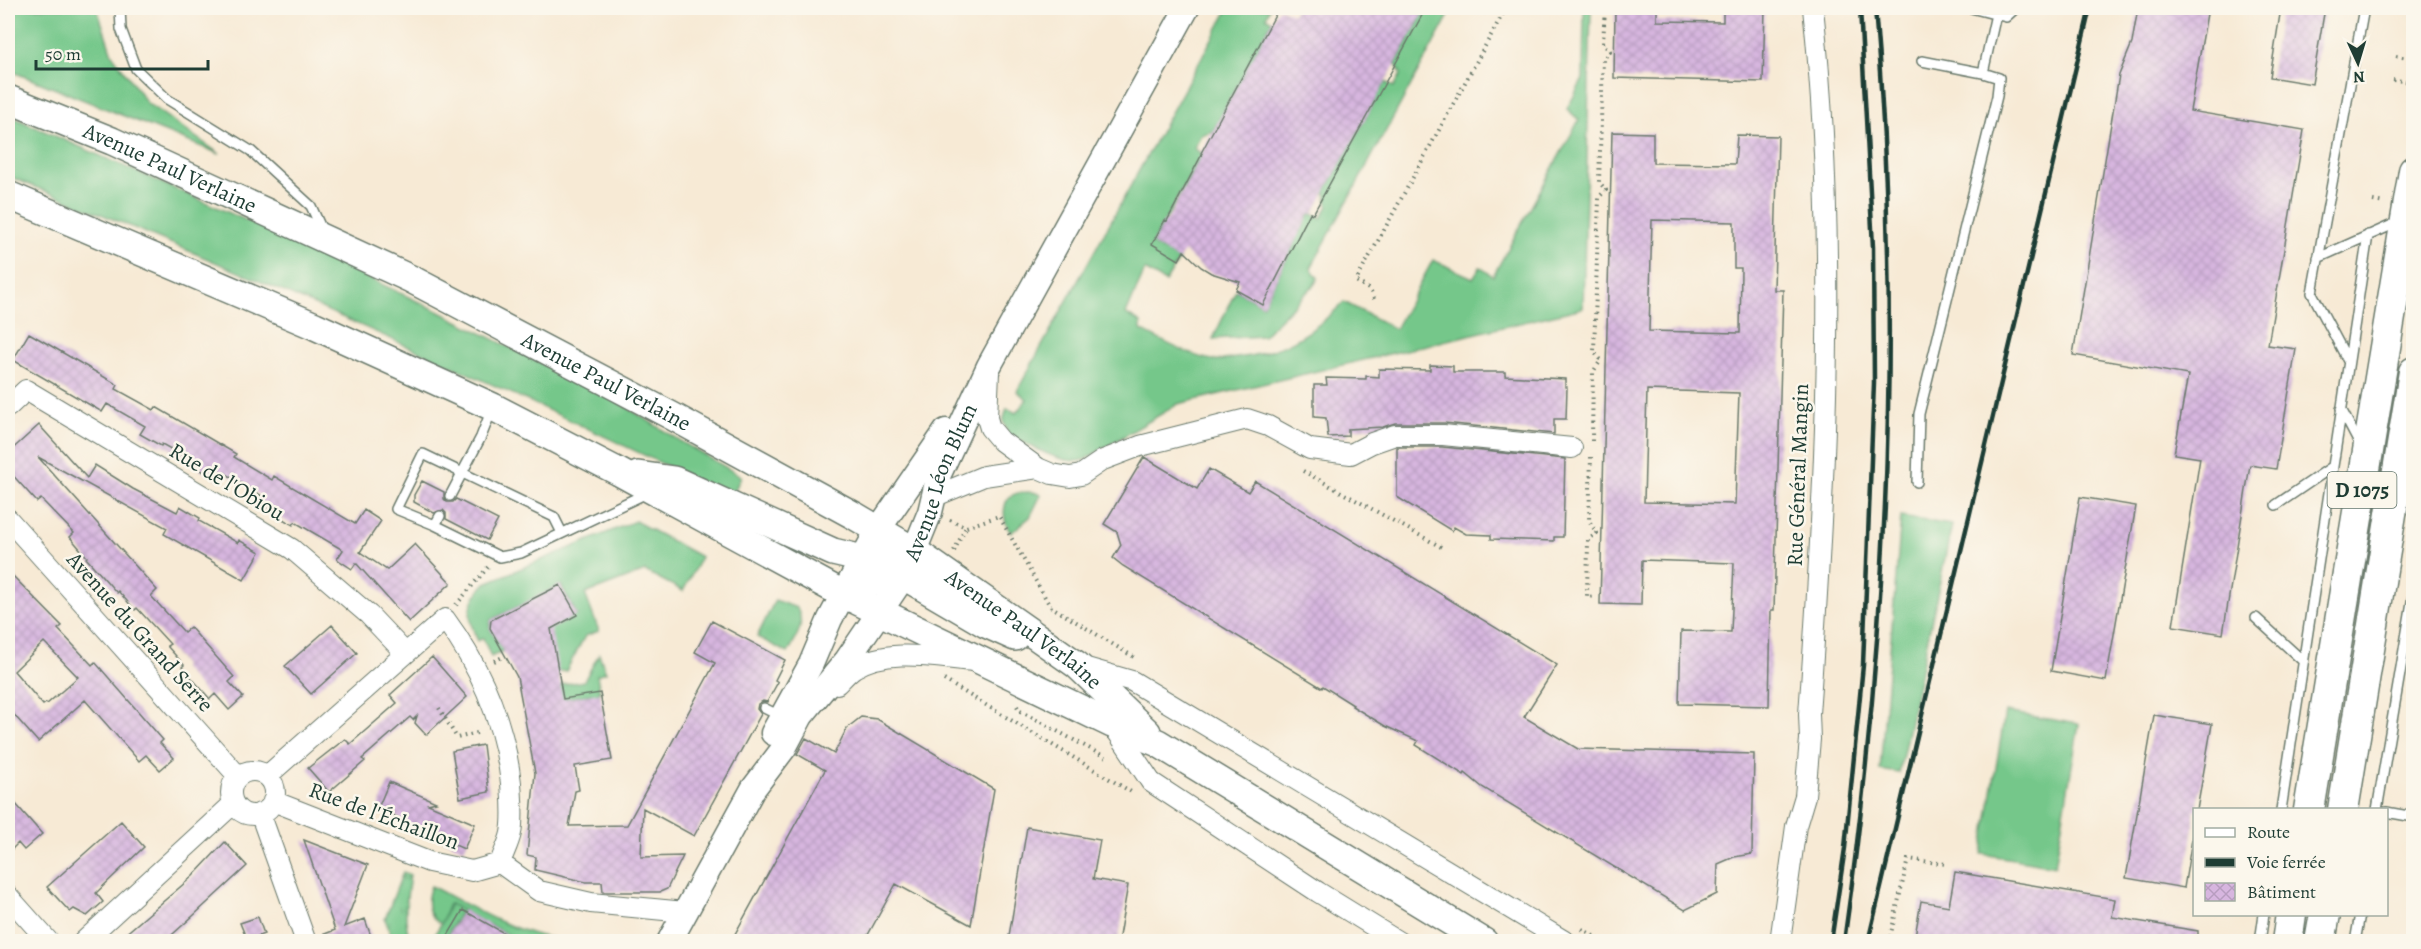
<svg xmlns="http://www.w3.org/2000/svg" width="2421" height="949" viewBox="0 0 2421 949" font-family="Alegreya,serif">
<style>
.grass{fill:#74c78a;stroke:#4a825f;stroke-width:1.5}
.park{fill:url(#park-tufts);stroke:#4a825f;stroke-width:1.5}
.building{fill:url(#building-cross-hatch);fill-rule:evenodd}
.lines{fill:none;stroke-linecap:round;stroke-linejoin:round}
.service-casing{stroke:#6b7a6c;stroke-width:12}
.minor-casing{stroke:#6b7a6c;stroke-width:22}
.tertiary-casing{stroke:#6b7a6c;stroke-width:27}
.secondary-casing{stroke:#6b7a6c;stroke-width:30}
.primary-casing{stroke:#6b7a6c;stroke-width:33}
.path{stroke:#6b7a6c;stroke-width:4;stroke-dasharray:1.5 4.5;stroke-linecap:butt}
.service{stroke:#fff;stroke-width:9}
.minor{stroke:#fff;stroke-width:20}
.tertiary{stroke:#fff;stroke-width:24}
.secondary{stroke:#fff;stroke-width:27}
.primary{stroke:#fff;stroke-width:30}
.rail{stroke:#1f3d34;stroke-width:4.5}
.labels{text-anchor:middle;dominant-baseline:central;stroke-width:5;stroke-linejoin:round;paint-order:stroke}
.shield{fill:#fbf7ec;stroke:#61756b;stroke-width:1.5}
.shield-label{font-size:21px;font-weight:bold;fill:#1f3d34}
.street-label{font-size:22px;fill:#1f3d34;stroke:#fbf7ec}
</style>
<defs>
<pattern id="park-tufts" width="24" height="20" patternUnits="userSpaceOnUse" patternTransform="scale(1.5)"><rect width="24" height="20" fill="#74c78a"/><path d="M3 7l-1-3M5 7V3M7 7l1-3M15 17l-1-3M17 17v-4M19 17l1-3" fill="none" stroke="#5fa372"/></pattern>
<pattern id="building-cross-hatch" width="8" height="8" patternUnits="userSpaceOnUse" patternTransform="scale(1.5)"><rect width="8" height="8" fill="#d7b6df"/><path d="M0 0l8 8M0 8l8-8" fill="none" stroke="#b89dc0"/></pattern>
</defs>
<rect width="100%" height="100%" fill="#fbf7ec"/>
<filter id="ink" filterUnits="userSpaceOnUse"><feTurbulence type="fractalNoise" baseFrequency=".0167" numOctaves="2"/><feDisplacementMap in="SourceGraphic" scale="12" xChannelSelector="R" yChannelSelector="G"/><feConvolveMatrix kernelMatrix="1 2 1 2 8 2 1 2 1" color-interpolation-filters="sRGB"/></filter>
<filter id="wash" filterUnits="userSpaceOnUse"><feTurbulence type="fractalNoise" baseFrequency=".008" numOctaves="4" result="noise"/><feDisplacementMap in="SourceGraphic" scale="24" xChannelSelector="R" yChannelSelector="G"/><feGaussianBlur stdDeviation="1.35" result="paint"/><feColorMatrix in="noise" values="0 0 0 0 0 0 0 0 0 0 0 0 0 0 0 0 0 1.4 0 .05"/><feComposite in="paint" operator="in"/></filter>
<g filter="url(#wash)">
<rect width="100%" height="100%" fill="#f7ead5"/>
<path class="grass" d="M8 8H97L112 54 147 103 220 154 8 70Z
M1229 8H1270L1266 17 1272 21 1213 131 1201 135 1194 148 1202 154 1152 244 1179 260 1165 282 1145 270 1126 314 1141 323V330C1158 339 1195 359 1213 360 1220 361 1229 359 1236 358 1282 353 1312 334 1344 302L1395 329 1433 260 1473 278 1480 267 1493 276 1579 120 1567 109 1583 79 1584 8H1591L1583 308 1178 404 1084 460C1062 466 1028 444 1008 434L1003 421 1007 408 1016 413 1027 399 1017 391Z
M1426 8H1453L1311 268 1318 278 1314 285 1263 336 1213 339 1236 290 1263 305 1310 213 1321 218 1328 206 1325 192 1385 82 1394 87 1401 74 1396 64Z
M8 115 248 221 436 310 622 404 680 441 741 476 732 497C493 382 253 275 8 176Z
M1033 492 1041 495 1030 517 1011 533C1002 521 1000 497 1018 493 1023 492 1028 492 1033 492Z
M1901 517 1952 525 1899 773 1880 770Z
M635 521 701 557 683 591 645 571 585 594 599 631 585 636 566 671 558 672 541 633 577 615 561 585 491 620 490 628 503 651 491 657 483 638 478 641C466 618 467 602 486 583Z
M775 600 797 608C806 625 796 637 788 653L757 637Z
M599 654 606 672 597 675 600 693 556 700 554 686 584 681Z
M2005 712 2079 724 2055 866 1982 854Z
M431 886C473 908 512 932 559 940L520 941 449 904 441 924C426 916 425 901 431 886Z"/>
<path class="park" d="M403 872 410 875C407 896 402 922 411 941H393L385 919Z
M450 904 465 911 461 912 444 941 430 942 441 924Z"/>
<g id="blocks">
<path class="building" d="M1279 8 1293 14 1296 8H1426L1313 214 1310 213 1263 305 1236 290 1240 282 1211 273 1201 267 1184 251 1179 260 1152 244 1165 220 1167 221 1202 154 1201 153Z
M1615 8H1657V21L1723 22V8H1765L1763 82 1614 78Z
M2138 8H2208L2190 111 2304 130 2268 345 2296 349 2276 469 2250 465 2223 634 2173 626 2200 458 2174 454 2188 375 2073 355 2119 75 2132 43Z
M2281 8H2325L2312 84 2270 77Z
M1612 132 1653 133V163L1735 164 1737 135 1778 136 1774 290H1783L1774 610H1771L1769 706 1679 704 1681 631 1731 632 1734 563 1642 560 1641 605 1600 604ZM1652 220 1734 222V268H1741L1740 333 1649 331ZM1647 390 1739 393 1735 504 1644 502Z
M29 333 118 385 116 389 154 410 156 407 236 454 234 457 272 480 274 476 355 524 364 510 381 521 360 552 387 570 415 544 451 583 409 622 356 563 352 569 337 559 343 550 295 522 293 525 257 504 262 496 225 473 220 481 199 469 201 466 162 444 161 446 140 434 145 426 107 404 102 412 13 360Z
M1430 365 1453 366V372H1505V376L1565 379V387H1567L1566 419H1554V434L1444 423H1395L1383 427 1348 429V436L1328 437 1326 418 1314 417V385H1327L1326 378 1366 379V376L1379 377V369L1430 370Z
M39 425 87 478 95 465 133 489 177 512 180 506 200 518 199 521 238 543 239 540 260 552 244 580 164 534 167 528 38 457 157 590 151 596 184 632 190 627 234 677 229 682 243 697 229 710 215 694 210 699 182 667 184 665 167 646 170 644 137 608 135 610 118 591 117 593 86 558 87 557 70 537 74 533 41 499 37 502 8 470V453Z
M1397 447H1442L1565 459 1563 537H1554V541L1491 539V535L1466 534 1454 527 1452 531 1397 497Z
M1144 457 1197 489 1209 469 1248 492 1255 481 1557 665 1524 717 1578 749 1754 754 1752 854 1734 857 1718 864 1717 894 1685 910 1482 787 1465 773 1464 775 1416 745 1418 741 1385 726 1352 706 1353 705 1323 686 1322 688 1123 566 1113 558 1121 545 1117 532 1104 524Z
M422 481 444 492V499L447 502H453L456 499 498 520 487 540 446 519V513L443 510 434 513 414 502V495Z
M2080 497 2136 506 2106 681 2051 671Z
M8 571 62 626 58 629 92 665 95 662 163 740 160 743 174 758 160 770 146 755 139 761 85 700 38 742 8 708ZM44 642 78 677 47 704 46 703 43 705 14 671Z
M560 585 577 615 551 629 563 699 600 693 612 760 575 766 579 790 575 791 569 826 627 825 715 663 695 652 712 621 785 660 775 680 778 682 767 702 763 701 758 704 757 709 761 714 694 836 643 808 641 857 683 856 667 889 660 892H603L602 882H586L535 870 536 857 527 855 535 773 517 677 490 628 491 620Z
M332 625 357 653 311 694 285 666Z
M432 657 467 697 426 735 415 723 417 716 413 720 410 717 362 759 365 761 329 792 308 768 345 739 350 744 397 703 390 695Z
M2154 715 2212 724 2197 810H2194V827L2184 888 2126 878Z
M861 717 877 719 994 789 971 925 896 884 864 942H748L735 934 825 770 797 754 806 738 834 754 847 728Z
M483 745 489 792 460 798 452 751Z
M389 782 436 802 428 804 475 824 464 849 400 821 401 819 378 808Z
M8 795 42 834 24 850 18 843 8 853Z
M121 821 144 847 96 893 103 902 87 916 74 909 70 912 47 887Z
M1027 827 1100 840 1093 879 1128 885 1118 942H1008Z
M304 840 368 865 344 927 365 919 373 942H318L317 937 335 930Z
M225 842 247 866 193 916 164 942H116L193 876Z
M1955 872 2115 899 2112 917 2198 931V942H1914L1921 901 1949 906Z
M463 910 520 942H444Z
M258 917 264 934 247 940 240 923Z"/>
</g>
</g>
<g filter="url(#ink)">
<use href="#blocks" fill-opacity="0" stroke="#6b7a6c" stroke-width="1.5"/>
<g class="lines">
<g class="service-casing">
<path id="service" d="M120 8 121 29 136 69 167 99 251 151 311 206 322 230
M1971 8 2006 17 2016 8
M1922 61 1983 73 1996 14
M2318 258 2401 221
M2348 361 2312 293 2364 8
M2341 409 2361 447
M1917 482 1919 414 1997 96 1999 78 1983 73
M450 496 481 437 492 409
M2276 505 2332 467
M440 516 435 525 500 557 521 553 647 493
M435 525 396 509 423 454 554 517 562 533
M2256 618 2303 661
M764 708 782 717
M2281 810 2368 235
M2377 810 2414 590
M2386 812 2414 817
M2260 942 2264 914
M2355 942 2360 914"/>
</g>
<g class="minor-casing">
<path id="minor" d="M989 372 987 418 990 428 1001 441 1038 468 1052 474 1070 477 1081 475 1103 460 1140 446 1247 419 1268 426 1310 449 1351 454 1372 443 1395 435H1443L1572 448
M8 407 26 390 292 549 369 615 405 653
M933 497 984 476 1038 468
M8 519 238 776
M1080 666 1132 681 1566 942
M837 684C842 679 848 672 854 668 888 647 936 658 973 661
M1112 724 1151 782 1318 892 1399 942
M231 793a22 22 0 1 1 44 0a22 22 0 1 1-44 0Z
M267 776 445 619C481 668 504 722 511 783 512 799 514 817 511 833 509 843 503 854 500 863
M273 801 429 862 472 871 500 863 539 891 591 903 685 912
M260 813 306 942
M8 896 49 942
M83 942 233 804
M1780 942 1796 826 1805 796 1810 739 1809 714C1826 479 1838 242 1813 8"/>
</g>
<g class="tertiary-casing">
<g id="tertiary">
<path d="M773 733 811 664 830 619 878 530 946 431"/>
<path id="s1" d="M669 942 753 789 784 748 801 716 847 660 904 576 930 512 939 474 989 366 1187 8"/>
</g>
</g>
<g class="secondary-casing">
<g id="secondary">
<path id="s2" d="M8 99 112 141 411 279 672 416 855 516 916 552 1077 665 1147 732"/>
<path d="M8 195 315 326 493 407 619 472 843 594 1112 724 1158 743 1484 942"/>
<path d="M638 475 674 480 833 552 876 562 916 552"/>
<path d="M843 594 873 582 904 576 986 624 1015 637"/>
</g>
</g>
<g class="primary-casing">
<path id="primary" d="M2309 810 2414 171
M2343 810 2414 372
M2287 942 2291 914
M2320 942 2325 914"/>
</g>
<path class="path" d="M2396 56 2414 59
M2393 80 2414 82
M2373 201 2384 203
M1374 299 1370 290 1356 281 1506 8
M1592 441 1593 372 1601 360 1594 352 1599 197 1606 190 1599 182 1603 60 1610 51 1603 44 1605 8
M1591 457 1589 521 1597 533 1588 540 1587 597 1595 596
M1303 471 1441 547
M950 520 966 527 999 516 1050 606 1137 659
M954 551 966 527
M456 605 488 567
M494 661 505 656
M944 680 1133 793
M1017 706 1020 711 1109 759
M439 708 457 738 481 732
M1582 929 1604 942
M1889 942 1908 859 1946 864"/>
<use href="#service" class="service"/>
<use href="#minor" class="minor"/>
<use href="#tertiary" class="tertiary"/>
<use href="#secondary" class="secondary"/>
<use href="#primary" class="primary"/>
<path class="rail" d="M1831 942 1845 848 1863 665 1874 383 1873 247 1860 8
M1844 942C1888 633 1902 318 1875 8
M1868 942 2090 8"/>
</g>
</g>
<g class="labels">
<rect class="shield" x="2327.5" y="472" width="69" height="36" rx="4.5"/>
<g class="shield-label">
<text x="2362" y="490">D 1075</text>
</g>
<g class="street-label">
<text stroke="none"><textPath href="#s2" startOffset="176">Avenue Paul Verlaine</textPath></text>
<text stroke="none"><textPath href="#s2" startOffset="662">Avenue Paul Verlaine</textPath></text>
<text transform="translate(1798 475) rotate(-88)">Rue Général Mangin</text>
<text transform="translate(227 482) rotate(31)">Rue de l'Obiou</text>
<text stroke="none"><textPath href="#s1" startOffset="537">Avenue Léon Blum</textPath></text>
<text stroke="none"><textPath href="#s2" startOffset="1148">Avenue Paul Verlaine</textPath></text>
<text transform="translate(140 632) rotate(48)">Avenue du Grand Serre</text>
<text transform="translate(384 816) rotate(20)">Rue de l'Échaillon</text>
</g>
</g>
<rect width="2421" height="949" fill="none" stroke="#fbf7ec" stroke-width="30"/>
<rect x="2193" y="808" width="195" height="108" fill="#fbf7ec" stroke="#a3ada2" stroke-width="1.5"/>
<rect x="2205" y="828" width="30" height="9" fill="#ffffff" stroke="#a3ada2" stroke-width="1.5"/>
<text x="2247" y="838" font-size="18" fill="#1f3d34">Route</text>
<rect x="2205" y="858" width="30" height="9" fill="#1f3d34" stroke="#a3ada2" stroke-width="1.5"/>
<text x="2247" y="868" font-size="18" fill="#1f3d34">Voie ferrée</text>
<rect x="2205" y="883" width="30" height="18" fill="url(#building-cross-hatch)" stroke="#a3ada2" stroke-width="1.5"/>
<text x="2247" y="898" font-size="18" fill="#1f3d34">Bâtiment</text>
<g transform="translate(2358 63) rotate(176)" stroke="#fbf7ec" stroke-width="4.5" paint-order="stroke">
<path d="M0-4.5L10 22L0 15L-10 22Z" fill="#1f3d34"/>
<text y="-9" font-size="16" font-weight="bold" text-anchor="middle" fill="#1f3d34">N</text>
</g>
<path d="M36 60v9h172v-9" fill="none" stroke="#1f3d34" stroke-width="3"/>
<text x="45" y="60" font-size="18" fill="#1f3d34" stroke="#fbf7ec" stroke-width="4.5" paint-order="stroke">50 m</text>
</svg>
